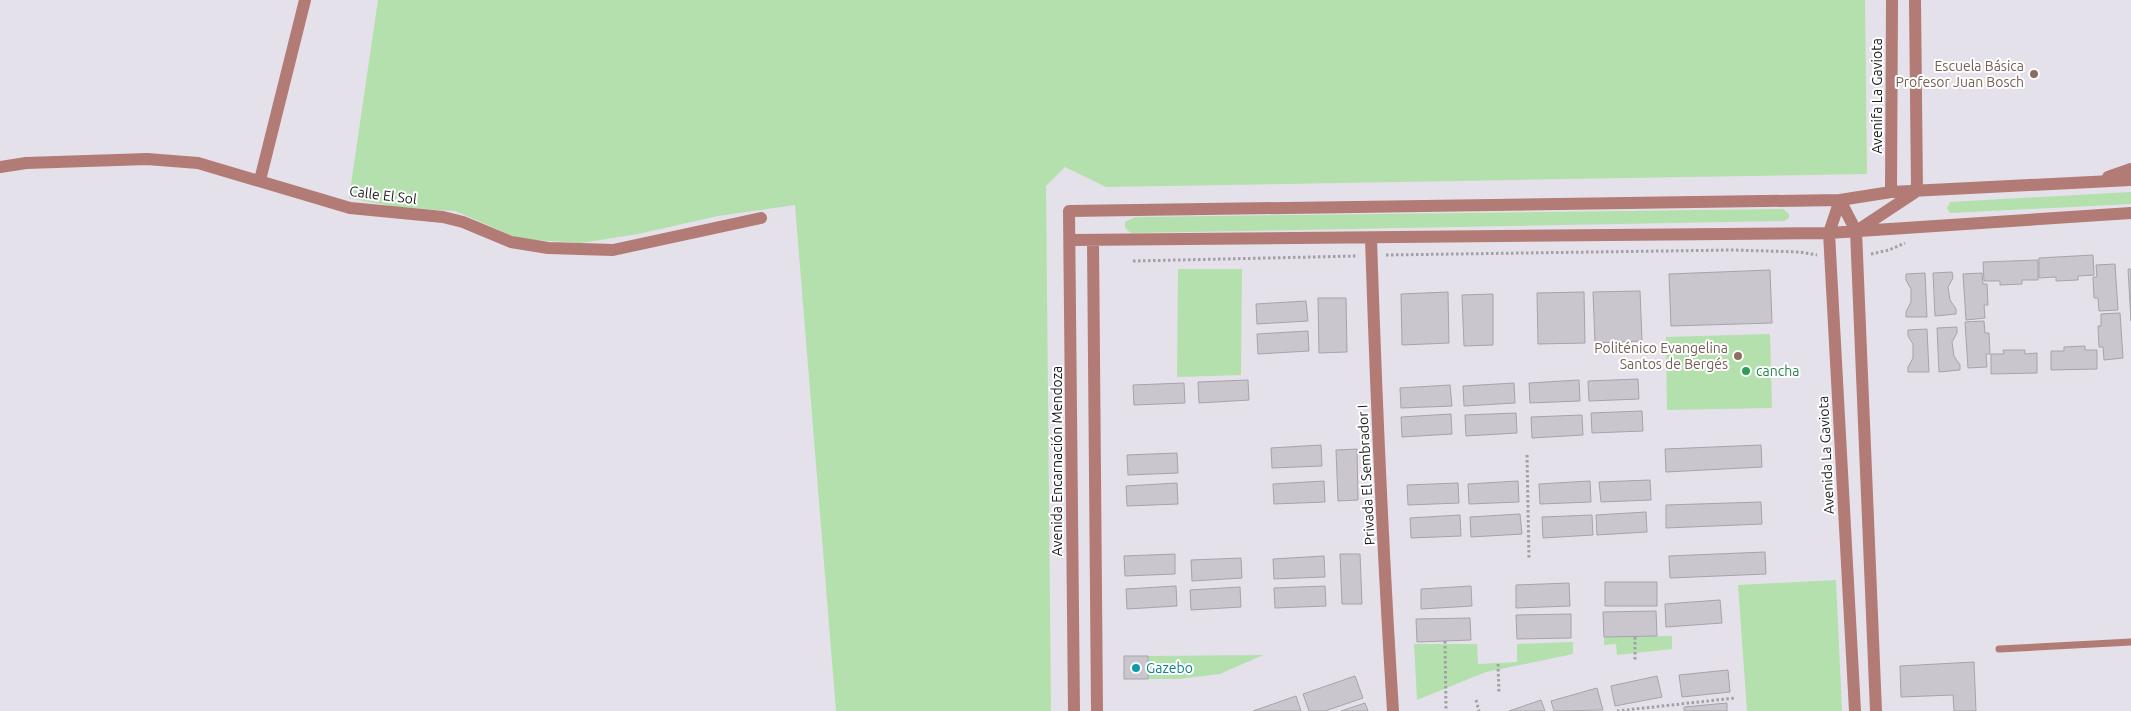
<svg xmlns="http://www.w3.org/2000/svg" width="2131" height="711" viewBox="0 0 2131 711" font-family="Ubuntu,sans-serif">
<style>
.green{fill:#b3e0ac}
.building{fill:#cac6ce;stroke:#a7a3ab}
.lines{fill:none;stroke-linecap:round;stroke-linejoin:round}
.path{stroke:#a29fa6;stroke-width:3;stroke-dasharray:2.5 2.5;stroke-linecap:butt}
.lane{stroke:#b27b75;stroke-width:7}
.street{stroke:#b27b75;stroke-width:12}
.education-dot{fill:#8d6e63;stroke:#fff;stroke-width:2}
.leisure-dot{fill:#2e9e5b;stroke:#fff;stroke-width:2}
.culture-dot{fill:#0f9aa8;stroke:#fff;stroke-width:2}
.labels{text-anchor:middle;dominant-baseline:central;stroke-width:4;stroke-linejoin:round;paint-order:stroke}
.education-label{font-size:14px;fill:#785e54;stroke:#fff;text-anchor:end}
.street-label{font-size:14px;fill:#1b1a1d;stroke:#fff}
.leisure-label{font-size:14px;fill:#27864d;stroke:#fff;text-anchor:start}
.culture-label{font-size:14px;fill:#0d838f;stroke:#fff;text-anchor:start}
</style>
<rect width="100%" height="100%" fill="#e5e1ea"/>
<path class="green" d="M378 0H1865L1867 174 1106 187 1065 167 1046 186 1051 711H836L795 205 718 216 638 234 581 243 520 239 455 211 395 207 349 198Z
M2131 192V204L1950 213 1947 208 1950 202Z
M1783 209 1789 214V218L1784 221 1132 233 1128 231 1125 227V222L1135 217Z
M1178 269H1242L1241 375 1177 377Z
M1770 334 1772 408 1667 410 1666 337Z
M1836 580 1842 711H1747L1738 585Z
M1672 636V649L1617 655 1616 644 1604 645V637Z
M1573 642V654L1486 672 1417 700 1414 644H1477L1478 664 1517 662V644Z
M1263 655 1220 674 1178 679H1148V656Z"/>
<path class="building" d="M2093 255 2094 275 2078 276V280L2056 281V277L2039 278V258Z
M2038 260V280H2022V284L2000 285V281H1984L1983 262Z
M2115 264 2118 310 2099 311 2098 298H2094L2093 277H2097L2096 265Z
M2128 269H2131V321Z
M1770 270 1772 323 1671 326 1669 274Z
M1952 272 1953 278 1948 287 1950 300 1956 309V314L1935 316 1933 273Z
M1925 273 1927 317H1906V312L1911 302V289L1906 280V274Z
M1982 273 1983 284H1987L1988 305H1984L1985 318 1966 320 1963 274Z
M1640 291 1642 341 1595 343 1593 292Z
M1448 292 1449 343 1402 345 1401 294Z
M1584 292 1585 343 1538 344 1537 293Z
M1493 294V345L1464 346 1462 295Z
M1318 298H1346L1347 352 1319 353Z
M1306 301 1308 321 1257 324 1256 304Z
M2120 313 2123 358 2104 360 2103 347H2099L2098 326H2101V314Z
M1984 321 1985 333H1989L1990 354H1986L1987 367 1968 368 1965 322Z
M1957 327V333L1952 342 1954 356 1960 365V370L1939 372 1937 328Z
M1927 329 1929 372H1908V367L1913 358V344L1908 336V330Z
M1308 331 1309 351 1258 354 1257 334Z
M2085 346V350H2097V369L2051 370V351H2064V347Z
M2003 350H2025V354L2037 353V373L1991 374V354H2004Z
M1638 379 1639 399 1589 401 1588 381Z
M1248 380 1249 400 1199 403 1198 382Z
M1579 380 1580 401 1530 403 1529 383Z
M1184 383 1185 403 1134 405 1133 385Z
M1514 383 1515 403 1464 406 1463 386Z
M1450 385 1452 406 1401 408 1400 388Z
M1642 411 1643 431 1592 433 1591 413Z
M1516 413 1517 433 1466 436 1465 415Z
M1451 414 1452 434 1402 437 1401 417Z
M1582 415 1583 435 1532 438 1531 417Z
M1321 445 1322 466 1272 468 1271 448Z
M1761 445 1762 467 1666 472 1665 449Z
M1357 449 1358 500 1338 501 1336 450Z
M1177 453 1178 473 1128 475 1127 455Z
M1650 480 1651 500 1601 502 1599 482Z
M1324 481 1325 502 1274 504 1273 484Z
M1518 481 1519 502 1469 504 1468 484Z
M1590 481 1591 502 1540 504 1539 484Z
M1177 483 1178 504 1127 506 1126 486Z
M1458 483 1459 503 1408 505 1407 485Z
M1761 502 1762 524 1666 528V505Z
M1646 512 1647 532 1597 535 1596 515Z
M1520 514 1522 534 1471 537 1470 517Z
M1460 515 1461 536 1411 538 1410 518Z
M1592 515 1593 535 1543 538 1542 517Z
M1765 552 1766 574 1670 578 1669 556Z
M1175 554V574L1125 576 1124 556Z
M1340 554H1360L1362 604H1342Z
M1324 556 1325 577 1274 579 1273 559Z
M1241 558 1242 578 1192 581 1191 560Z
M1605 582H1657V606H1605Z
M1569 583 1570 606 1516 608V585Z
M1176 586 1177 606 1127 609 1126 589Z
M1325 586 1326 606 1275 608 1274 588Z
M1471 586 1472 606 1421 609V589Z
M1240 587 1241 607 1191 610 1190 590Z
M1720 600 1722 623 1666 627 1665 604Z
M1656 611 1657 636 1604 637 1603 612Z
M1571 614V638L1517 639 1516 615Z
M1470 618 1471 640 1417 642 1416 619Z
M1124 656H1148V679H1124Z
M1974 662 1976 711H1954L1953 695 1901 697 1900 666Z
M1728 670 1730 692 1682 697 1679 675Z
M1355 676 1363 698 1325 711H1309L1303 694Z
M1657 676 1662 697 1615 706 1611 686Z
M1597 688 1603 710 1554 711 1551 701Z
M1296 696 1301 711H1253Z
M1541 700 1545 711H1509Z
M1365 703 1368 711H1341Z
M1727 703V711H1684V707Z"/>
<g class="lines">
<path class="path" d="M1871 254 1889 250 1905 243
M1386 255 1732 250 1800 252 1817 255
M1133 261 1357 256
M1527 455 1529 560
M1635 637V661
M1445 641 1446 709
M1498 664 1499 693
M1476 700 1479 711
M1617 711 1735 698"/>
<path class="lane" d="M1999 649 2131 642"/>
<path class="street" d="M0 167 26 163 147 159 198 163 350 208 443 217 463 222 511 242 548 248 613 250 761 218
M2108 177 2131 169
M260 180 305 0
M1891 192 1892 0
M1840 200 1856 231 1876 711
M1840 200 1829 233 1855 711
M1858 230 1917 191 1915 0
M1371 238C1376 396 1383 553 1393 711
M1071 240 1829 233 2131 213
M1093 240 1097 711
M1074 711 1069 211 1840 200 1891 192 2131 180"/>
</g>
<g class="education-dot">
<circle cx="2034" cy="74" r="5"/>
<circle cx="1738" cy="356" r="5"/>
</g>
<circle class="leisure-dot" cx="1746" cy="371" r="5"/>
<circle class="culture-dot" cx="1136" cy="668" r="5"/>
<g class="labels">
<g class="education-label">
<text x="2024" y="66">Escuela Básica<tspan x="2024" dy="16">Profesor Juan Bosch</tspan></text>
<text x="1728" y="348">Politénico Evangelina<tspan x="1728" dy="16">Santos de Bergés</tspan></text>
</g>
<g class="street-label">
<text transform="translate(1877 96) rotate(-90)">Avenifa La Gaviota</text>
<text transform="translate(383 195) rotate(7)">Calle El Sol</text>
<text transform="translate(1826 455) rotate(-93)">Avenida La Gaviota</text>
<text transform="translate(1057 461) rotate(-90)">Avenida Encarnación Mendoza</text>
<text transform="translate(1366 475) rotate(-93)">Privada El Sembrador I</text>
</g>
<g class="leisure-label">
<text x="1756" y="371">cancha</text>
</g>
<g class="culture-label">
<text x="1146" y="668">Gazebo</text>
</g>
</g>
</svg>
